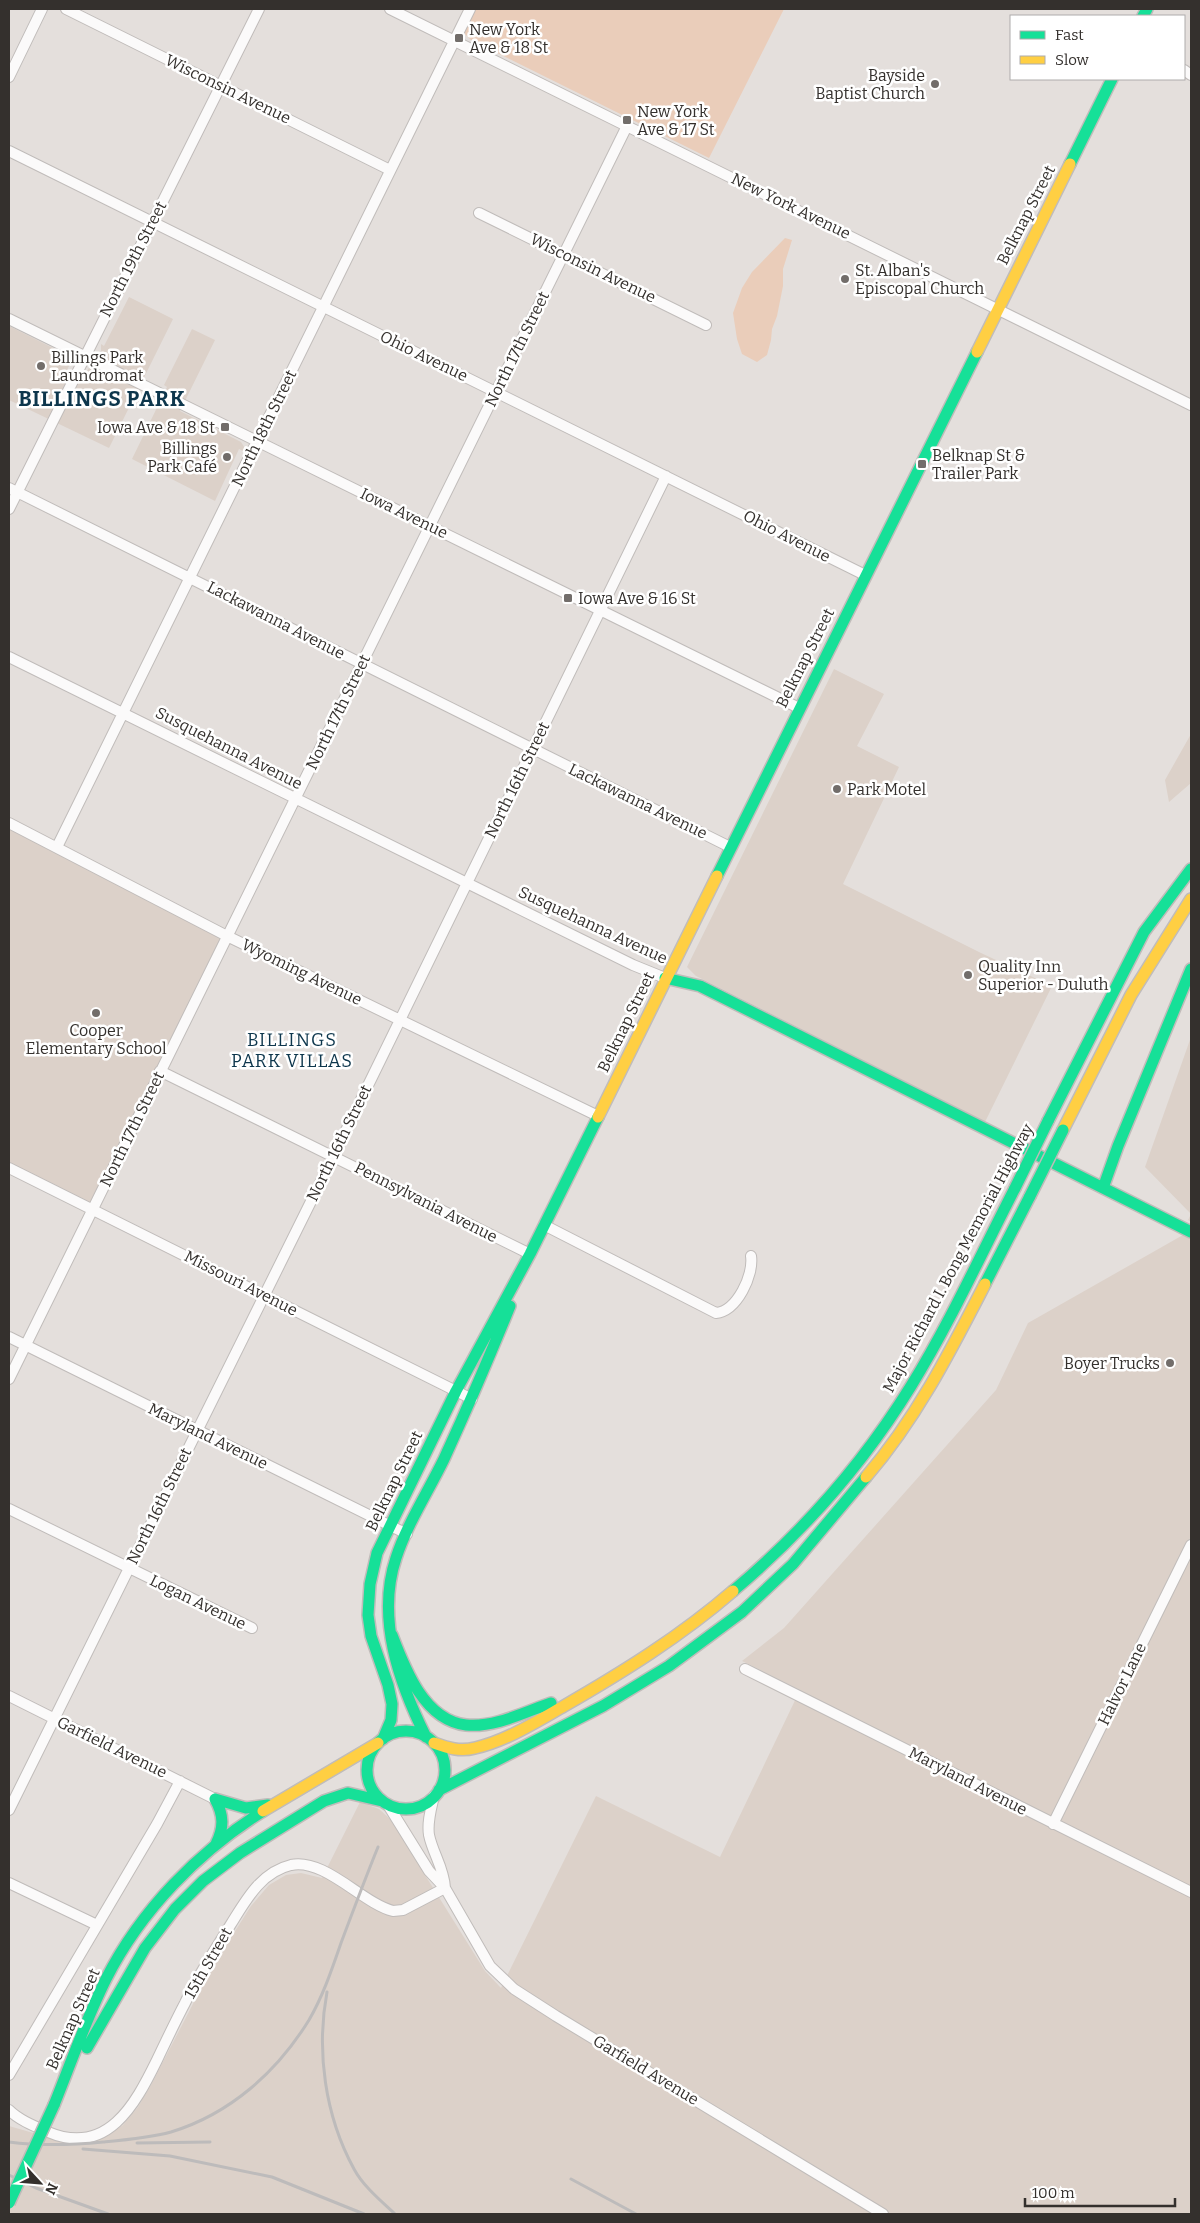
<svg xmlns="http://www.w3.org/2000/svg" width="1200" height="2223" viewBox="0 0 1200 2223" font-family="Bitter,serif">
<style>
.built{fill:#dcd1c9}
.green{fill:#eacdba}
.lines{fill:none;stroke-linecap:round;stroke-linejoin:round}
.street-casing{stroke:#c0bcba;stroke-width:12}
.fast-casing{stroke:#c0bcba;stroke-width:14}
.slow-casing{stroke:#c0bcba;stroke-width:14}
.street{stroke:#fbfafa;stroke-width:10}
.fast{stroke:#16e098;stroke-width:11}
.slow{stroke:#ffcf43;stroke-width:11}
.rail{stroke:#bdbbbb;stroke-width:3}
.fast-bridge-casing{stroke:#bebbb9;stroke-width:14;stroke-linecap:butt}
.fast-bridge{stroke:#16e098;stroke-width:11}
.poi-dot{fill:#726d6a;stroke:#fff;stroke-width:2}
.labels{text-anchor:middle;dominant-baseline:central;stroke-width:5;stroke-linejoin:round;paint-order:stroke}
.poi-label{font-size:16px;fill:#34302d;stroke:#fff;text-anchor:start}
.street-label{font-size:16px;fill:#34302d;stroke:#fff}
.neighbourhood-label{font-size:18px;letter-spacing:1px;fill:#0d364c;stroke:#fff}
.district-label{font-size:21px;font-weight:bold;letter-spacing:1px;fill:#0d364c;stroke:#fff}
</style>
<rect width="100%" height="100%" fill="#e4dfdc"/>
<path class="built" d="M129 297 173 319 109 448 9 400V326L73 358 75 366 70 364 67 370 88 380 90 375 86 373 89 368 98 370 105 356 101 351V344L104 346Z
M192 329 215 340 180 411 241 442 246 450 245 452 239 449 215 501 132 459 167 387 164 385Z
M834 669 884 694 857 746 899 767 843 884 981 953 1052 986 985 1122 696 976 687 967Z
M1191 734V783L1169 802 1165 780Z
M9 823 227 936 92 1209 9 1168Z
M1191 1037V1222L1188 1220 1191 1214 1145 1167Z
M1183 1235 1191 1239V2214H9V2126L61 2141H90L109 2135 123 2125 138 2107 151 2085 211 1969 251 1906 269 1885 286 1875 301 1873 322 1878 360 1802 379 1809 390 1819 485 1971 501 1988 596 1796 720 1857 800 1690 742 1661 784 1628 996 1390 1028 1323Z"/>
<path class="green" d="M474 9H784L709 158 471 40 465 34V30Z
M785 238 792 240 783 269V286L777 316 772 329 771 340 767 355 757 362 742 354 737 339 733 313 742 288 752 272Z"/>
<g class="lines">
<g class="street-casing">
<path id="street" d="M66 9 390 170
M390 9 1191 405
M1184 70 1191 75
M9 77 42 9
M9 151 865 575
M479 213 706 325
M9 319 799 708
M9 488 730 847
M9 509 259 9
M9 657 633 965 665 978
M9 823 227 936 598 1116
M57 847 470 9
M160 1071 530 1254
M9 1168 472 1399
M544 1225 716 1313C737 1311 754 1275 751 1256
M9 1337 407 1534
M9 1379 627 126
M9 1509 252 1628
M745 1669 1191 1892
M9 1696 215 1799
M434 1796C431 1809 427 1822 429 1835 433 1854 444 1868 445 1888
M388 1805 429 1871 445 1888 490 1966 514 1989 556 2016 883 2214
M9 1810 334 1155 666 476
M1053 1824 1191 1545
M9 1883 97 1925
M9 2075 157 1824 180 1781
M9 2110C19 2120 34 2126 48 2132 107 2157 135 2105 157 2060 166 2041 175 2022 185 2003 198 1975 215 1950 231 1924 246 1900 261 1872 291 1865 325 1858 362 1903 393 1911L403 1910 445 1888"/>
</g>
<g class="fast-casing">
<path id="fast" d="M1143 16 1147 9
M1070 164 1112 79
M717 876 977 352
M665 978 700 986 1191 1232
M1048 1121 1144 932 1191 869
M1103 1188 1118 1146 1191 969
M985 1284 1030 1196
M733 1591C803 1532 863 1464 911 1386 950 1323 981 1254 1015 1188
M392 1635C405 1669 424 1720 466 1725 494 1728 525 1712 551 1703
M367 1770a39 39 0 1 1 78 0a39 39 0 1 1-78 0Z
M426 1737C399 1683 376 1618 396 1558 407 1524 428 1492 444 1459 467 1409 489 1358 510 1306
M383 1739 391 1720 392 1704 388 1685 371 1636 368 1615 370 1584 377 1553 456 1391 530 1254 598 1117
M439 1790 603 1706 669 1666 742 1612 793 1564 866 1477
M215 1799 246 1808 268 1805
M215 1799C224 1815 224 1828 216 1844
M87 2048 145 1948 175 1909 203 1881 240 1853 324 1801 348 1793 382 1801
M54 2105C71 2063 86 2019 106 1979 141 1910 198 1852 263 1811"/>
</g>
<g class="slow-casing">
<path id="slow" d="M977 352 1070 164
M598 1117 717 876
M1063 1130 1131 995 1191 899
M866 1477C916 1419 950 1352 985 1284
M434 1743C448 1748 460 1752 475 1748 506 1741 536 1722 564 1706 623 1672 681 1636 733 1591
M263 1811 378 1743"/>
</g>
<use href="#street" class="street"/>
<use href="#fast" class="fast"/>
<use href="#slow" class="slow"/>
<path class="rail" d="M327 1992C316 2051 325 2116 354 2169 363 2186 381 2201 395 2214
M9 2142C40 2146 72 2145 103 2142 125 2140 149 2138 171 2132 230 2114 277 2072 309 2020 323 1996 332 1969 341 1943 353 1911 365 1879 378 1847
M137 2143 210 2142
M83 2149 170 2156 272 2177 364 2214
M9 2175 36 2188 108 2214
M571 2179 636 2214"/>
<g class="fast-bridge-casing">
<path id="fast-bridge" d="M1015 1188 1048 1121
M1030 1196 1063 1130
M9 2203 54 2105"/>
</g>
<use href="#fast-bridge" class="fast-bridge"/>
</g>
<g class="poi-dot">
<rect x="454" y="33" width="10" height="10" rx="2.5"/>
<circle cx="935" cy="84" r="5"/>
<rect x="622" y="115" width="10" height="10" rx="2.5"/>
<circle cx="845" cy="279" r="5"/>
<circle cx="41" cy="366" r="5"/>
<rect x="220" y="422" width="10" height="10" rx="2.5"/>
<circle cx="227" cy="457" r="5"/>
<rect x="917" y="459" width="10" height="10" rx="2.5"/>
<rect x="563" y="593" width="10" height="10" rx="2.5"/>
<circle cx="837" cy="789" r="5"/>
<circle cx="968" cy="975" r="5"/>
<circle cx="96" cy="1013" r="5"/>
<circle cx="1170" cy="1363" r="5"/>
</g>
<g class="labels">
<g class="poi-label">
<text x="469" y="29">New York<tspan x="469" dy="18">Ave &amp; 18 St</tspan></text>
<text x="925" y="75" text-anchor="end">Bayside<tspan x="925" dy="18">Baptist Church</tspan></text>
<text x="637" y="111">New York<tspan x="637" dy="18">Ave &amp; 17 St</tspan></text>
<text x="855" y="270">St. Alban's<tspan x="855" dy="18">Episcopal Church</tspan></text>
<text x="51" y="357">Billings Park<tspan x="51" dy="18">Laundromat</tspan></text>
<text x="215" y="427" text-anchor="end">Iowa Ave &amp; 18 St</text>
<text x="217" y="448" text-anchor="end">Billings<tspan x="217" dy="18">Park Café</tspan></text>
<text x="932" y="455">Belknap St &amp;<tspan x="932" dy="18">Trailer Park</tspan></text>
<text x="578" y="598">Iowa Ave &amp; 16 St</text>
<text x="847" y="789">Park Motel</text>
<text x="978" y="966">Quality Inn<tspan x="978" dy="18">Superior - Duluth</tspan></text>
<text x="96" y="1030" text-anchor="middle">Cooper<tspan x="96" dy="18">Elementary School</tspan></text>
<text x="1160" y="1363" text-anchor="end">Boyer Trucks</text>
</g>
<g class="street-label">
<text transform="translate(228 89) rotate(26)">Wisconsin Avenue</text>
<text transform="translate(791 206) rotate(26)">New York Avenue</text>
<text transform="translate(1026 215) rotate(-63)">Belknap Street</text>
<text transform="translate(133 259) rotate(-63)">North 19th Street</text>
<text transform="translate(593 268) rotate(26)">Wisconsin Avenue</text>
<text transform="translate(517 349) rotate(-64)">North 17th Street</text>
<text transform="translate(424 356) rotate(26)">Ohio Avenue</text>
<text transform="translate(264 428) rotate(-64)">North 18th Street</text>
<text transform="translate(404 513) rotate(26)">Iowa Avenue</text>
<text transform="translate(787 536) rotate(27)">Ohio Avenue</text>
<text transform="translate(276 620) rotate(27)">Lackawanna Avenue</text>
<text transform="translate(805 658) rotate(-63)">Belknap Street</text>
<text transform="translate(338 712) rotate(-64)">North 17th Street</text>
<text transform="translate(229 748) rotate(27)">Susquehanna Avenue</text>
<text transform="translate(517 780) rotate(-64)">North 16th Street</text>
<text transform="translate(638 801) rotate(26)">Lackawanna Avenue</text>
<text transform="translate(593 925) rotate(25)">Susquehanna Avenue</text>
<text transform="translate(302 972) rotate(26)">Wyoming Avenue</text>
<text transform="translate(626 1022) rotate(-64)">Belknap Street</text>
<text transform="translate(132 1129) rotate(-64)">North 17th Street</text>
<text transform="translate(339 1143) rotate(-64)">North 16th Street</text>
<text transform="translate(426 1202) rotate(27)">Pennsylvania Avenue</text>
<text transform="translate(958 1258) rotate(-62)">Major Richard I. Bong Memorial Highway</text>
<text transform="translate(241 1283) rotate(27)">Missouri Avenue</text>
<text transform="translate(208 1436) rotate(26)">Maryland Avenue</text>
<text transform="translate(394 1481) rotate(-64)">Belknap Street</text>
<text transform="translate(159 1506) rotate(-64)">North 16th Street</text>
<text transform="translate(198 1602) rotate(26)">Logan Avenue</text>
<text transform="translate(1122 1684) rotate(-64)">Halvor Lane</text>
<text transform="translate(112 1747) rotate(26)">Garfield Avenue</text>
<text transform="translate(968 1781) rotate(27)">Maryland Avenue</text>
<text transform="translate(208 1963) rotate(-60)">15th Street</text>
<text transform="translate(73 2019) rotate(-66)">Belknap Street</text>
<text transform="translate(646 2070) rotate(31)">Garfield Avenue</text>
</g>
<g class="neighbourhood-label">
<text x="292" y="1040">BILLINGS<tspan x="292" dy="21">PARK VILLAS</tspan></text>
</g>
<g class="district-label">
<text x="102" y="399">BILLINGS PARK</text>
</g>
</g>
<rect width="1200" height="2223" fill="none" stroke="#34302d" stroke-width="20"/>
<rect x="1010" y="15" width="175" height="65" fill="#ffffff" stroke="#aeacab"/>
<rect x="1020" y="31" width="25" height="8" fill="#16e098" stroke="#aeacab"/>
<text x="1055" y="40" font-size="15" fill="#34302d">Fast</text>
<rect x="1020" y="56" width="25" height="8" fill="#ffcf43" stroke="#aeacab"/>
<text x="1055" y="65" font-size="15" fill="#34302d">Slow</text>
<g transform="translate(40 2183) rotate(116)" stroke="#ffffff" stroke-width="4" paint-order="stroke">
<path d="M0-4L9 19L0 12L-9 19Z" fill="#34302d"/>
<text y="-8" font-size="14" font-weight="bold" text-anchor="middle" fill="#34302d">N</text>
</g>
<path d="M1025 2198v8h150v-8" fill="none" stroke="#34302d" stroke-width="2.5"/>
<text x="1032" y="2198" font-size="15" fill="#34302d" stroke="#ffffff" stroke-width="4" paint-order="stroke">100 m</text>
</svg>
